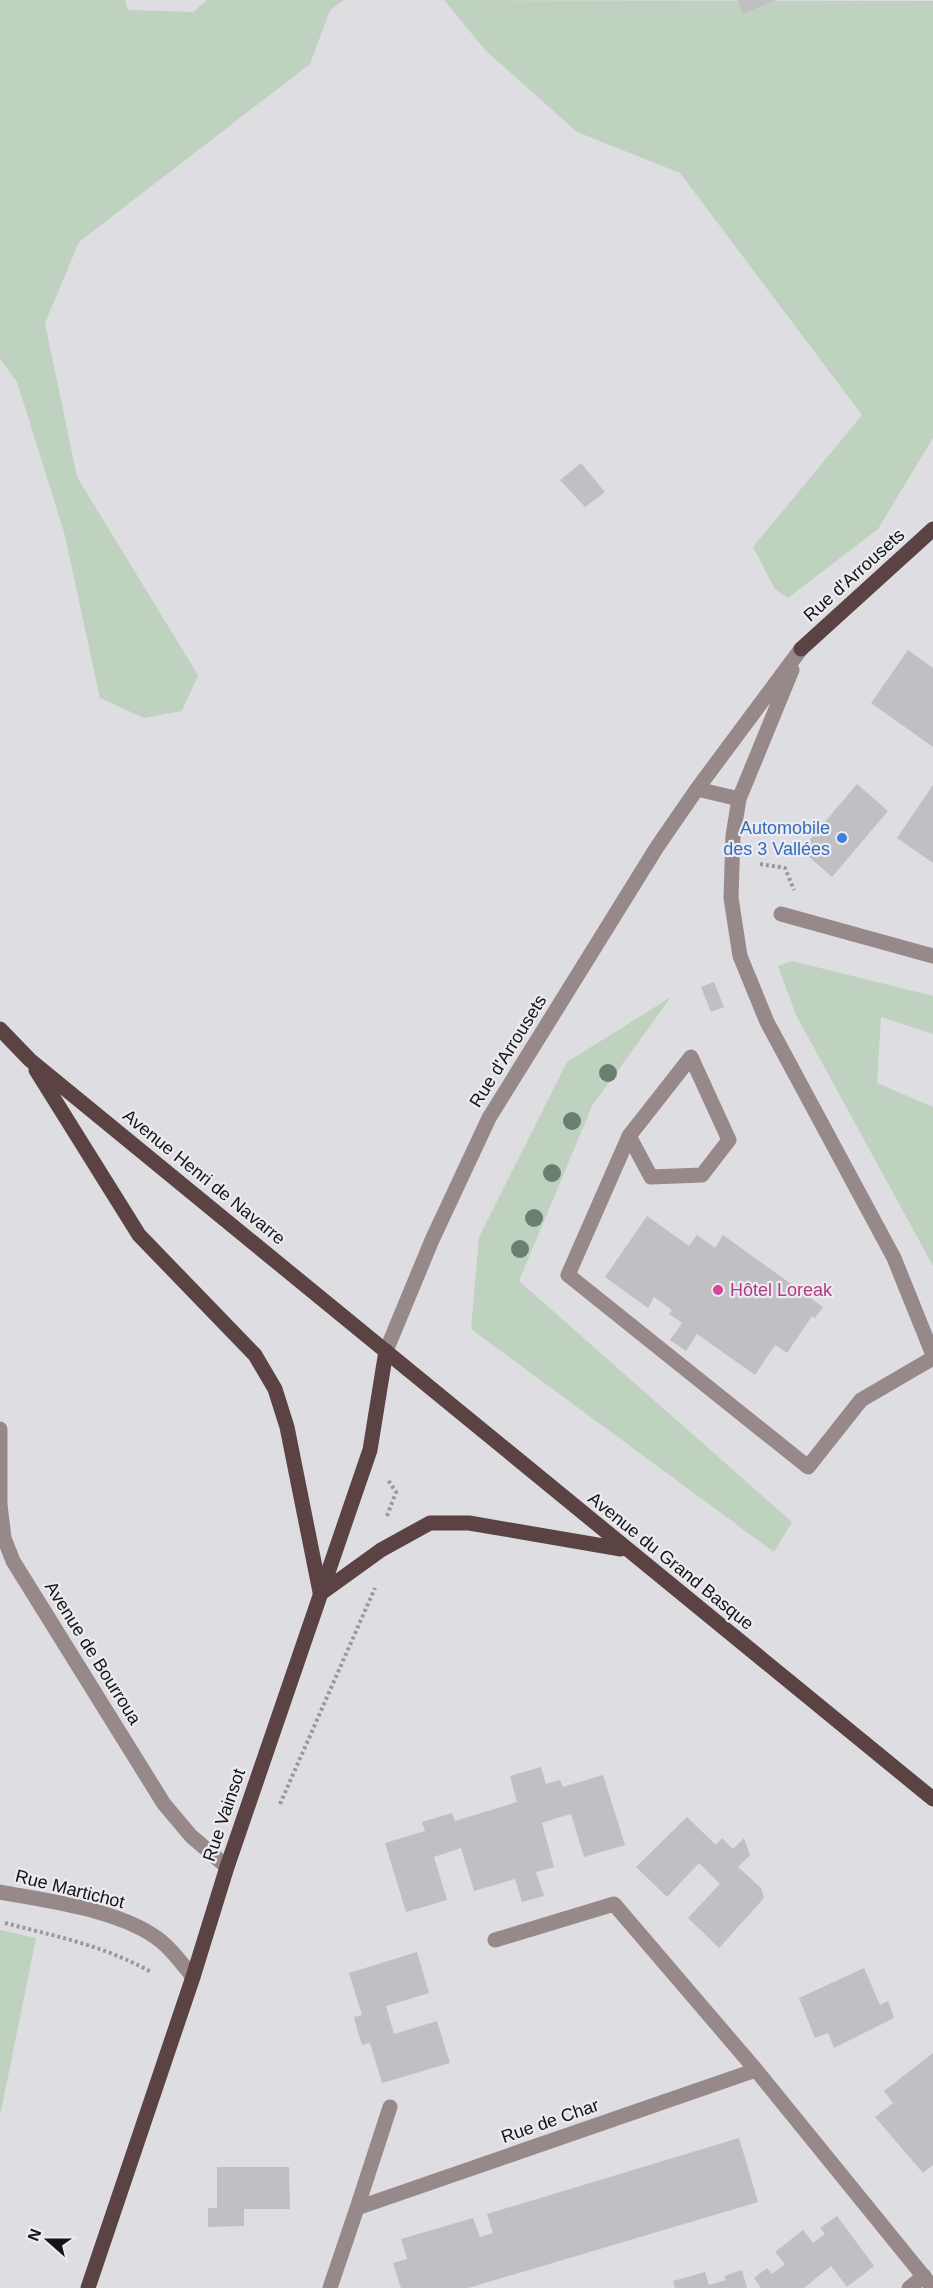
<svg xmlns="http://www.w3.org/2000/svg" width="933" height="2288" viewBox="0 0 933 2288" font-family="Helvetica,sans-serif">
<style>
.green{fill:#bfd2bf}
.building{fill:#bfbfc4}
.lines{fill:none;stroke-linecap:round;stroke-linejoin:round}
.path{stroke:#99989c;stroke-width:4;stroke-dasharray:3 3;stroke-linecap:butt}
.minor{stroke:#978889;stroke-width:15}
.major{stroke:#5b4344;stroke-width:15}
.tree{fill:#6a7f6f}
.shop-dot{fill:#3f7fe0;stroke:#ebebf0;stroke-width:2}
.hotel-dot{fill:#d1479c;stroke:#ebebf0;stroke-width:2}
.labels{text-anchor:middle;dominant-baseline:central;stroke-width:4.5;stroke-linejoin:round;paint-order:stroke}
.street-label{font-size:18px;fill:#151416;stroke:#ebebf0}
.shop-label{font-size:18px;fill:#366cbe;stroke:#ebebf0;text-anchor:end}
.hotel-label{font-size:18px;fill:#b23c85;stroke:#ebebf0;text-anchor:start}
</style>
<rect width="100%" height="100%" fill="#dedde2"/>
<path class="green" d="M0 0H125L128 10 193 12 207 0H344L330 10 310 64 79 242 45 323 77 477 198 675 182 711 144 718 100 698 64 532 17 382 0 359Z
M444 0 933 1V438L878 529 788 598 775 589 753 547 862 415 680 173 577 132 486 51Z
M792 961 933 996V1034L881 1017 877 1083 933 1107V1266L796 1015 778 966Z
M671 997 592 1106 519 1281 792 1522 774 1552 471 1329 479 1237 567 1062Z
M0 1930 36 1938 0 2116Z"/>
<path class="building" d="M738 0H776L743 14Z
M581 463 605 492 585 507 560 480Z
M908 650 933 668V747L871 703Z
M857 784 888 811 832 877 801 850Z
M933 785V863L897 838Z
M714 982 724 1007 711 1012 701 987Z
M647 1216 689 1246 697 1235 715 1248 723 1235 823 1307 815 1318 812 1316 787 1353 775 1345 755 1375 697 1334 686 1351 670 1340 682 1323 669 1314 672 1310 654 1297 648 1308 605 1277Z
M541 1767 546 1784 560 1780 563 1787 603 1775 625 1845 584 1857 571 1814 557 1818 542 1823 554 1867 536 1872 544 1896 522 1902 515 1879 474 1891 461 1848 434 1857 447 1900 406 1912 385 1843 425 1831 422 1822 452 1813 455 1821 517 1802 510 1776Z
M687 1817 716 1845 722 1838 733 1849 744 1838 750 1855 738 1867 761 1888 764 1898 719 1948 688 1918 720 1884 699 1863 667 1897 636 1867Z
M417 1952 429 1993 386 2006 394 2034 437 2021 450 2063 382 2083 370 2043 362 2045 357 2029 354 2017 362 2015 349 1973Z
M864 1968 880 2005 888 2001 894 2018 834 2048 828 2033 815 2038 799 1998Z
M933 2053V2165L923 2173 875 2117 893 2103 884 2091Z
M739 2138 758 2202 468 2288H401L393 2263 407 2259 401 2239 473 2218 480 2237 493 2233 487 2214Z
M217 2167H289L290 2209H244V2226L208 2227V2208H217Z
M837 2216 874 2266 847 2287 831 2266 804 2288H761L754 2278 767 2268 772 2274 785 2264 775 2252 803 2230 813 2243 825 2234 820 2228Z
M742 2270 747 2288H675L673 2281 705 2272 709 2285 726 2280 724 2276Z"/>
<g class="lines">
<path class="path" d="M760 864 785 868 794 890
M387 1516 396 1492 388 1480
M280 1804 375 1588
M5 1923C55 1936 105 1946 151 1972"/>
<path class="minor" d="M792 670 739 799 733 836 731 898 740 956 767 1022 894 1258 933 1355
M697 789 739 799
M781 914 933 956
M629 1136 651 1177 702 1175 729 1140 691 1057 629 1136 568 1275 808 1467 861 1400 933 1358
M386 1351 432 1240 489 1118 657 847 697 789 801 649
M0 1429V1505L4 1538 13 1561 164 1804 191 1836 227 1867
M0 1892C48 1901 124 1910 162 1942 174 1952 183 1965 193 1977
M495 1940 614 1904 756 2070 933 2288
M357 2208 390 2107
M330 2288 357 2208 756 2070
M909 2288 924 2276"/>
<path class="major" d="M801 649 933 529
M0 1029 30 1060C331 1306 630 1554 933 1799
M36 1070 139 1235 255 1355 275 1389 287 1427 320 1592
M320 1594 381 1550 430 1523H469L621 1549
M88 2288 193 1977 227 1867 370 1450 386 1351"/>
</g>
<g class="tree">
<circle cx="608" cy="1073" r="9"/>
<circle cx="572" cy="1121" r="9"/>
<circle cx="552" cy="1173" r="9"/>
<circle cx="534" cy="1218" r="9"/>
<circle cx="520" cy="1249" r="9"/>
</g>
<circle class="shop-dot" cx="842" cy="838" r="6"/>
<circle class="hotel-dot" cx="718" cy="1290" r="6"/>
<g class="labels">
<g class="street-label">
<text transform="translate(854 575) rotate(-42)">Rue d'Arrousets</text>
<text transform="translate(508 1051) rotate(-58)">Rue d'Arrousets</text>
<text transform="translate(204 1177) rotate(39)">Avenue Henri de Navarre</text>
<text transform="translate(671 1561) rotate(39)">Avenue du Grand Basque</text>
<text transform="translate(93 1653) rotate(58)">Avenue de Bourroua</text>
<text transform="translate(224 1815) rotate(-71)">Rue Vainsot</text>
<text transform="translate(70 1889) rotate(14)">Rue Martichot</text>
<text transform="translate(550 2121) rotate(-19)">Rue de Char</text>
</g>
<g class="shop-label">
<text x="830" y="828">Automobile<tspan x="830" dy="21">des 3 Vallées</tspan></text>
</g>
<g class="hotel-label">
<text x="730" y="1290">Hôtel Loreak</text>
</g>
</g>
<g transform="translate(48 2240) rotate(291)" stroke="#ebebf0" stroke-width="4.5" paint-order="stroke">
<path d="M0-4.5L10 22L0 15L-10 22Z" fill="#151416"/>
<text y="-9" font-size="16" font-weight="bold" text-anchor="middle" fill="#151416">N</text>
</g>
</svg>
